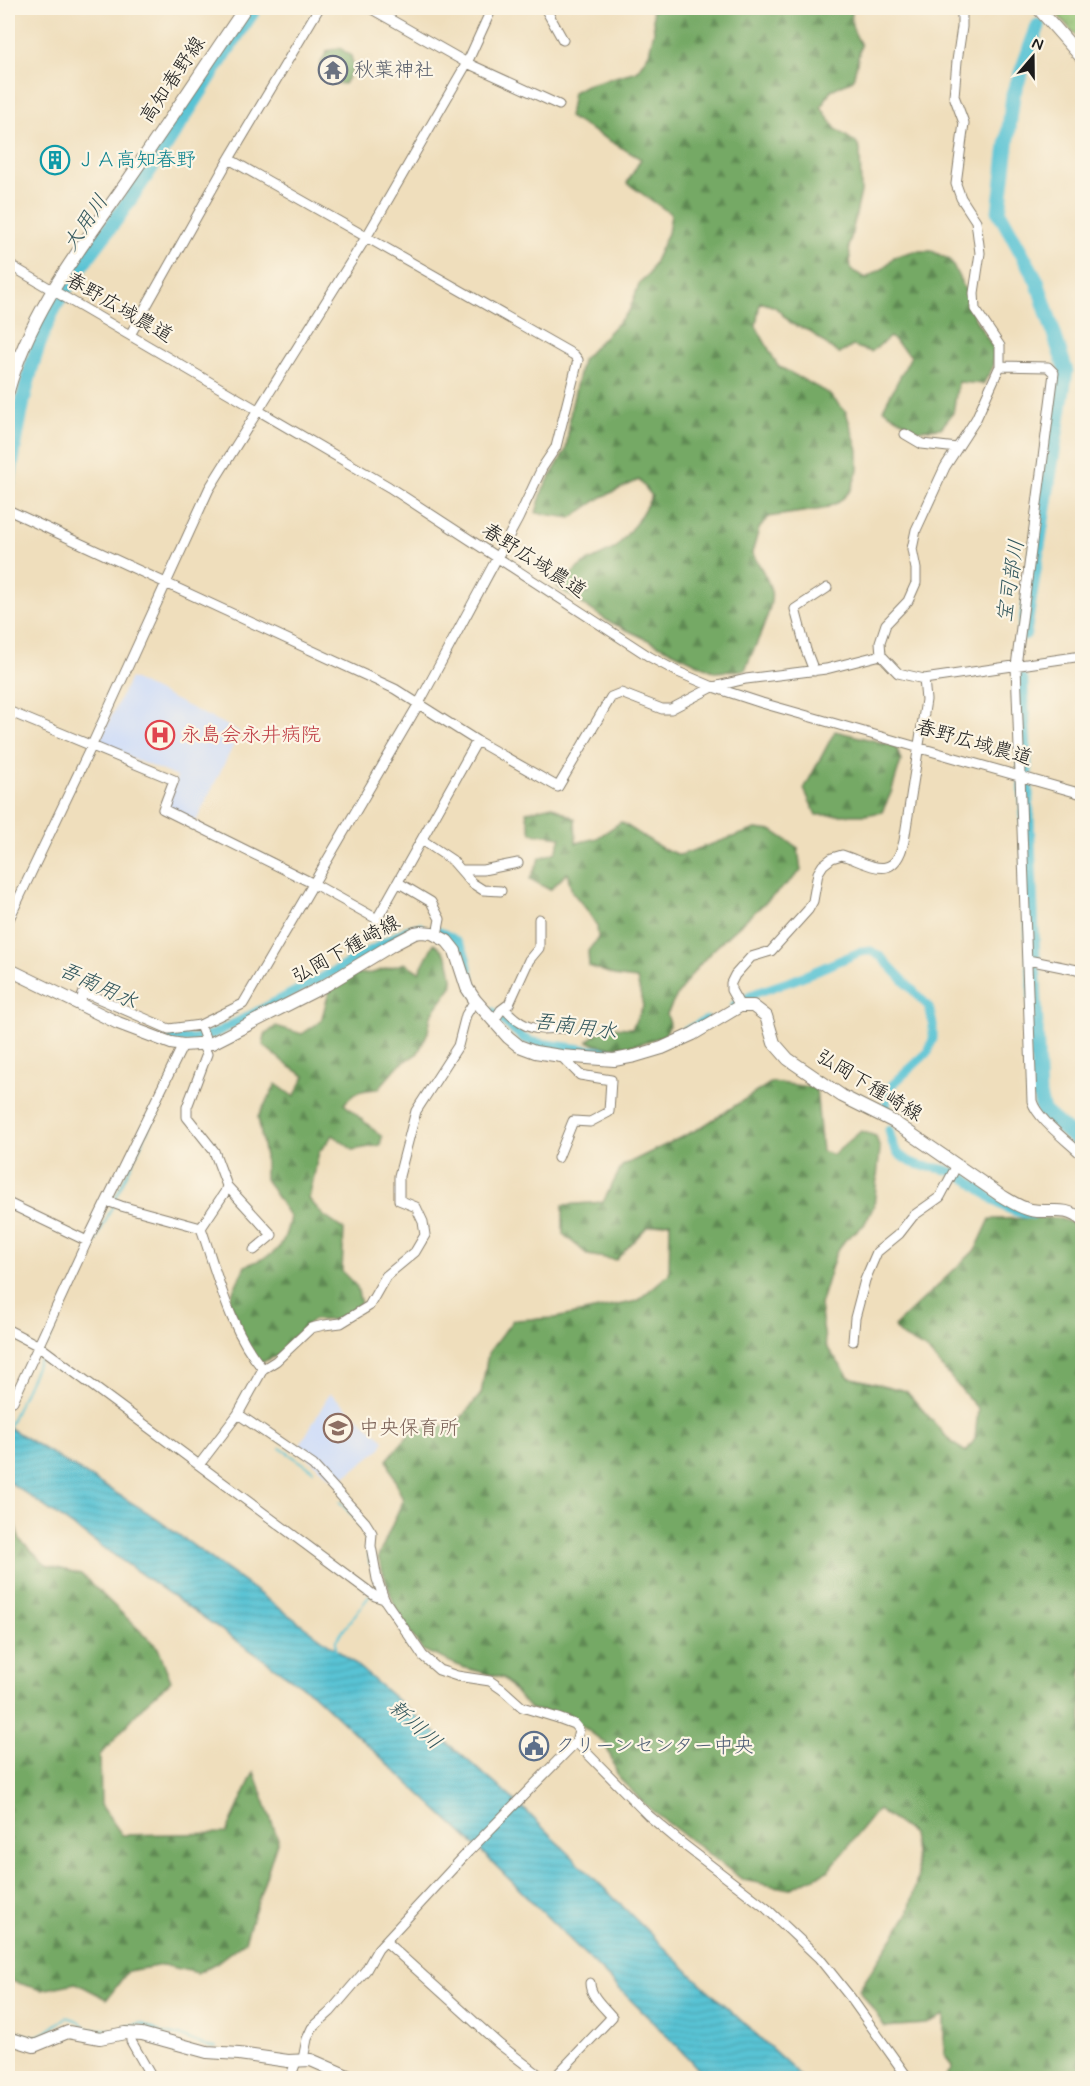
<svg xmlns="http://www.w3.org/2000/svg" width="1090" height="2086" viewBox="0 0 1090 2086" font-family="Mynerve,'Klee One',sans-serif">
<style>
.built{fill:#ccdbf9}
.grass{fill:url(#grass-tufts);stroke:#577048;stroke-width:1.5}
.forest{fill:url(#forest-firs);stroke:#486240;stroke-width:1.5}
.water{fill:url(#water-rules);stroke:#3a7078;stroke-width:1.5}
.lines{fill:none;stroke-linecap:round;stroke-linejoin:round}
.stream{stroke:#59c3d4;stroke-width:2}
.canal{stroke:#59c3d4;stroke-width:9}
.river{stroke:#59c3d4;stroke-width:15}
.minor-casing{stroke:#867d6c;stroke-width:11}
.major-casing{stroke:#867d6c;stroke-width:14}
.minor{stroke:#fff;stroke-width:9}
.major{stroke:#fff;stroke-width:12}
.labels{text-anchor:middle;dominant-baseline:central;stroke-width:4.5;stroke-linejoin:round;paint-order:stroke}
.worship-label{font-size:20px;fill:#5b616d;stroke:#fcf5e5;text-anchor:start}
.street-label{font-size:20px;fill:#1c1c1c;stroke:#fcf5e5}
.culture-label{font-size:20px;fill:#0d838f;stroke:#fcf5e5;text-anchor:start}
.health-label{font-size:20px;fill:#be3a42;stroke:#fcf5e5;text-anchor:start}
.education-label{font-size:20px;fill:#785e54;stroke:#fcf5e5;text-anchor:start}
.service-label{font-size:20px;fill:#4e5e75;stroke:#fcf5e5;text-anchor:start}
.water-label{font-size:21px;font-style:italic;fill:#31565c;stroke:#fcf5e5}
</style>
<defs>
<pattern id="grass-tufts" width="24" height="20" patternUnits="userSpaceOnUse" patternTransform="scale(1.5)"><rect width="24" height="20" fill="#92c373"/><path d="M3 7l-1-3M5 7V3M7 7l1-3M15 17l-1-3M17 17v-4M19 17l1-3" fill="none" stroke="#7da763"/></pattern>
<pattern id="forest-firs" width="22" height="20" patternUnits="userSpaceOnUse" patternTransform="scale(1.5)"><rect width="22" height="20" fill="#75a965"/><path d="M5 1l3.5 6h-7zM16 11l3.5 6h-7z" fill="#5f8952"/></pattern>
<pattern id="water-rules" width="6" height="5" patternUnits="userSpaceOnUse" patternTransform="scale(1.5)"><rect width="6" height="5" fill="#59c3d4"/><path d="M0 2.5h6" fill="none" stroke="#4da7b5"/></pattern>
</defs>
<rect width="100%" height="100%" fill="#fcf5e5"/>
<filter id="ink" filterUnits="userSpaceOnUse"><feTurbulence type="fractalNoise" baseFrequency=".0167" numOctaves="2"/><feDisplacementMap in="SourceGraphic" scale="12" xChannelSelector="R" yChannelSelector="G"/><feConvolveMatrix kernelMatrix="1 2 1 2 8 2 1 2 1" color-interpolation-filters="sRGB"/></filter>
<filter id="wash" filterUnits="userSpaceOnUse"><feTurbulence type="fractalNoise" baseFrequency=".008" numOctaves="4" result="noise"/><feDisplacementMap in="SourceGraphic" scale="24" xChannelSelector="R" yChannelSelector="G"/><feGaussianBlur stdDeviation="1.35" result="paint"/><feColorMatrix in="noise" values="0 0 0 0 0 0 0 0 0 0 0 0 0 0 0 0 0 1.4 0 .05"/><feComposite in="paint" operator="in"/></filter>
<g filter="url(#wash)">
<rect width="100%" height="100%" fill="#efdebc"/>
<path class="built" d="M130 678 240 732 196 821 167 808 177 777 98 744Z
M330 1393 384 1440 382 1447 337 1483 298 1449Z"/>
<path class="grass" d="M1052 8H1082V43L1081 41Z"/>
<path class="forest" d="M652 8H853C849 23 853 31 861 45L853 80 831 90 821 107 835 128 856 143 860 149 861 192 849 246 851 270 866 278 884 268 894 257 914 251H932L950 260 968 295 975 319 994 349 993 367 983 384 958 382 953 413 941 428 917 430 883 409 911 356 890 337 871 352 853 346 839 354 809 331 792 324 775 307 760 302 756 326 778 366 828 393 846 412 858 450V470L851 490 839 502 823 509 768 517 759 529 752 553C759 565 768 577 771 591 775 608 752 652 745 670L715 672 608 621 557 587 583 564 616 548 636 523 652 496 639 480 602 497 571 518 536 513 543 489 566 450 571 409 582 360 629 311 640 282 649 274 668 233 671 214 627 183 641 159 569 117 573 92 586 85 637 71 649 53 654 31Z
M340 48 351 56 354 68 344 84 333 83 320 76V65L327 51Z
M835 731 896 746 901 761 891 793 882 812 865 815H816L804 789Z
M552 806 575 819 576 843 597 838 621 822 663 849 680 855 756 829 773 831 798 848 801 871C753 916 696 953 667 1014L670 1024 665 1035C642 1044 610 1054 588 1041L605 1027 632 1028 643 1006 637 979 619 977 589 966 588 951 598 938 597 926 587 910 572 892 567 873 550 890 530 879 540 858 556 852 561 837 531 833 526 812Z
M434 943C451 955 450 966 453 985L431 1015 428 1032 418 1053 398 1066 378 1089C360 1090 355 1091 344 1104L382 1137 380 1145 353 1150 333 1135 319 1152 309 1199 324 1216 344 1230 342 1271 357 1287 361 1304 335 1320H313L293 1338 284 1353 260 1363 250 1351 229 1300 245 1266C277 1253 283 1252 290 1217L265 1179V1157L258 1117 276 1084 294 1097 305 1076 287 1065 263 1045 265 1035 276 1026 302 1034 321 1021 331 985 354 974 372 973 405 963 419 972Z
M772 1082 816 1088 822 1151 833 1155 861 1131 876 1136 880 1149 874 1206 864 1225 846 1239 836 1252 820 1305 826 1346 849 1377 906 1391 952 1443 966 1452 975 1439 978 1409 927 1350 903 1337 894 1327 976 1249 990 1219 1057 1218 1073 1223 1075 1260 1082 1298V2069L1080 2078H945L952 2067 944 2053V2015L926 2024 885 2027 859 1989 908 1915 918 1875 912 1834 878 1809 828 1871 789 1889 743 1880 650 1809 619 1778 605 1743 571 1718 530 1709 503 1678 462 1667 422 1650 396 1610 378 1557 403 1500 387 1460 414 1429 456 1424 481 1394 488 1353 513 1320 555 1318 637 1301 669 1274 670 1222 647 1227 616 1260 588 1255 563 1234V1205L603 1202 622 1166 700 1128Z
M8 1503 20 1540 46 1565 81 1574 158 1648 171 1681 146 1703 100 1755 101 1805 122 1835 226 1833 254 1772 278 1839 245 1941 216 1963 197 1973 163 1965 128 1971 107 1999 76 1983 42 1990 8 1980Z"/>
<path class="water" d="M8 1427 147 1512 348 1658 521 1806 697 1980 795 2070 801 2078H707L667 2036 480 1850 313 1694 8 1481Z"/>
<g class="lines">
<path class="stream" d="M115 1199 186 1050
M46 1346 113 1205
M8 1428 42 1354
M280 1448 313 1470
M340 1502 365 1529 370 1564
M336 1652V1640L370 1595
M125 2027 141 2023 162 2033 181 2036 204 2045 216 2047
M8 2028C39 2044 41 2035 67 2017L76 2020 89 2029 114 2030"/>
<path class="canal" d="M434 930C471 941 464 959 474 991
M735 1005 756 993 794 980 860 952 871 951 881 957 929 1007 933 1024V1039L928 1052 891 1086 887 1098 886 1113
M493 1012 523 1038 533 1042 617 1054 626 1052
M674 1037 707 1020
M171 1038 191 1039 214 1034 336 970 407 930 420 927
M889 1130C891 1138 893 1150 900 1155 919 1171 934 1164 952 1172 986 1185 990 1211 1033 1215"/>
<path class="river" d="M8 484C18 427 26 367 51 314 71 274 102 241 126 205 171 141 210 73 255 8
M1024 633 1066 371 1037 281 999 212 1013 95 1038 26
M1021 680 1039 1095 1043 1111 1082 1145"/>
</g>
</g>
<g filter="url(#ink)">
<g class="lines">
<g class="minor-casing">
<path id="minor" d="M370 8 467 63 559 105
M545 8 563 40
M962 8V27L957 61 954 96 964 123 956 184 961 198 976 221 980 253 974 293 975 309 1000 346V366L976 419 945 467 916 530 912 549 916 569V583L908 601 886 624 880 642 881 655 898 673 924 679 1082 656
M8 264 389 487 650 657 678 672 713 687 762 703 1082 794
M130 335 229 159 319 8
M1000 366 1048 367 1054 373 1016 666 1032 1101C1037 1119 1068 1141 1082 1155
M905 434 922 444 957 448
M8 510 395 689 477 741 558 787 611 697 621 693 662 709H671L713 687 746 679 826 669 881 655
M814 671 806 650 795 609 827 588
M8 711 174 780 163 809 314 884 377 919 477 741
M422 840 452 860 472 883 483 890 501 891
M461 870H483L518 863
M399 883 431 902 440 919 437 935
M8 921 92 745 209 489 367 236 467 63 492 8
M1028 960 1082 971
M79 1005 84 992 169 1029 200 1025 243 1004 418 705 518 519 542 468 556 447 578 360 574 355 229 159
M740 1006 731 990V983L735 975 751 957 771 951 808 910 813 901 818 873 823 865 832 858 842 855C870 864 894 884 904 841L926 700 924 679
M504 1008C515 1020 526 1029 543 1029 552 1029 558 1027 568 1029
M493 1022 501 1010 509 1004 529 960 539 948V919
M200 1025 207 1043
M202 1044 207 1054 187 1107V1117L214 1151 227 1186 225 1192 201 1228C218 1276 229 1329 263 1369L238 1414 313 1465 365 1522 372 1533 371 1546 377 1579 384 1599 423 1656 439 1670 457 1676 490 1681 503 1690 522 1707 558 1718 574 1724 579 1730 576 1742 468 1852 378 1949 366 1970 330 2012 312 2028 307 2039 303 2059
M558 1158 573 1121 590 1122 609 1112 611 1080 580 1075 561 1056
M227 1186 272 1235 254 1250
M107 1201 121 1206 201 1228
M8 1203 87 1241
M8 1330 39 1346 375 1596 384 1599
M853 1341 855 1318 865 1280 877 1252 899 1234 913 1216 940 1197 957 1165
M263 1369 276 1361 311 1328 324 1325 341 1323 369 1306 386 1276 415 1252 425 1235 423 1222 416 1207 399 1200V1176L416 1111 458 1046 466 1015 475 1000
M13 1401 87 1241 183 1045
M199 1465 238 1414
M576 1742 648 1815 679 1841 766 1908 819 1958 851 1998 908 2078
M386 1942 499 2044 543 2078
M131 2033V2041L152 2078
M290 2078 296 2062
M554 2078 612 2017C604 2007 590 1996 590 1983"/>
</g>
<g class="major-casing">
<path id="major" d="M1038 8 1082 58
M8 391C30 313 76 254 122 189 164 129 204 68 245 8
M8 969 118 1023 171 1043 183 1045 212 1043 326 985 392 945 415 933 421 932 432 933 447 941 455 951 467 988 475 1000 508 1037 519 1046 535 1052 561 1056 614 1060 635 1056 662 1048 693 1034 740 1006H753L766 1016 774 1043 788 1059 842 1096 894 1122 1000 1195C1009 1200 1020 1208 1031 1210 1051 1214 1064 1205 1082 1220
M8 2038 34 2046 68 2032 100 2038 125 2033 142 2034 207 2052 239 2054 288 2061 311 2060 352 2078"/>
</g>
<use href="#minor" class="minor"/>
<use href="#major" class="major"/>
</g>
</g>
<defs>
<g id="temple-ring" transform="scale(1.5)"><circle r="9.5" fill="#fcf5e5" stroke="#6b7280" stroke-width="1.5"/><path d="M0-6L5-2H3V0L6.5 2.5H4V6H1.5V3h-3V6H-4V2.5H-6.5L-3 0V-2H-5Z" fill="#6b7280"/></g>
<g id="building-ring" transform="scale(1.5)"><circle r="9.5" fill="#fcf5e5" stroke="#0f9aa8" stroke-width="1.5"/><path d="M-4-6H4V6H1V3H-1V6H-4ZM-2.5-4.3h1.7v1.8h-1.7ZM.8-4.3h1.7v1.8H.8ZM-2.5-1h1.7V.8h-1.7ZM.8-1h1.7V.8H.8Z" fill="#0f9aa8"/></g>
<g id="hospital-ring" transform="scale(1.5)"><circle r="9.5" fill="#fcf5e5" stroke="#e0444e" stroke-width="1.5"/><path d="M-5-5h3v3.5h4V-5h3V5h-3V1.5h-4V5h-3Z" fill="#e0444e"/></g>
<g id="school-ring" transform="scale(1.5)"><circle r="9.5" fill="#fcf5e5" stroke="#8d6e63" stroke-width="1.5"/><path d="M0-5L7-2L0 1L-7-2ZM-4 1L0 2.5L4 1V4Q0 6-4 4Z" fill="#8d6e63"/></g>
<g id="civic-ring" transform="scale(1.5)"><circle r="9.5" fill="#fcf5e5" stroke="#5c6f8a" stroke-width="1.5"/><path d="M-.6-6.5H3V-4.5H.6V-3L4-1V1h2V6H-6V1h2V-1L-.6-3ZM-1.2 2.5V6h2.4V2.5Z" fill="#5c6f8a"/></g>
</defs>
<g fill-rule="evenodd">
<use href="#temple-ring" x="333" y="70"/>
<use href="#building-ring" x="55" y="160"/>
<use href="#hospital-ring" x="160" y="735"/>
<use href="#school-ring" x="338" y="1428"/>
<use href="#civic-ring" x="534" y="1746"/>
</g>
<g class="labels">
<g class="worship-label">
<text x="354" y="70">秋葉神社</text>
</g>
<g class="street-label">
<text transform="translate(173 80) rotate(-56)">高知春野線</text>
<text transform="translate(119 308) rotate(30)">春野広域農道</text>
<text transform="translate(534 561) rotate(33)">春野広域農道</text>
<text transform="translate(974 743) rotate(16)">春野広域農道</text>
<text transform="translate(346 950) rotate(-29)">弘岡下種崎線</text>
<text transform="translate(869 1086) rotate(31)">弘岡下種崎線</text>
</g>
<g class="culture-label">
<text x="76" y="160">ＪＡ高知春野</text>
</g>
<g class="health-label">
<text x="181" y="735">永島会永井病院</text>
</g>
<g class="education-label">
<text x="359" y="1428">中央保育所</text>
</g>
<g class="service-label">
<text x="555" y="1746">クリーンセンター中央</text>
</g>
<g class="water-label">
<text transform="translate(86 223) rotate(-56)">大用川</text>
<text transform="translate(1011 581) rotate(-81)">宝司部川</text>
<text transform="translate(98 986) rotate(25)">吾南用水</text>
<text transform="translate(575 1027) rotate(8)">吾南用水</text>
<text transform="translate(415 1725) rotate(42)">新川川</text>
</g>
</g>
<rect width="1090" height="2086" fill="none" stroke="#fcf5e5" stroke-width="30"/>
<g transform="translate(1033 57) rotate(20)" stroke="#fcf5e5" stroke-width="4.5" paint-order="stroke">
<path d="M0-4.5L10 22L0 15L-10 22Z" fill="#1c1c1c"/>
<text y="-9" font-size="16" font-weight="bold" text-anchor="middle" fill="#1c1c1c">N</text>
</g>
</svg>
